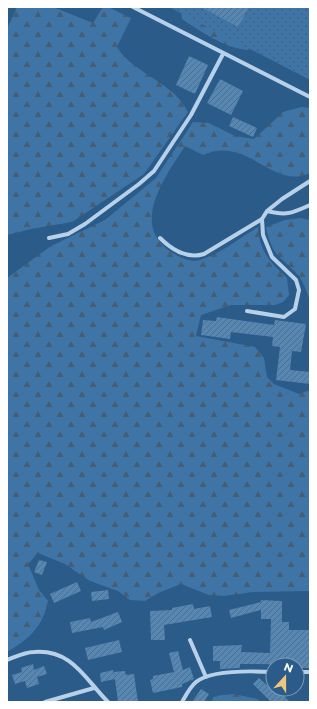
<svg xmlns="http://www.w3.org/2000/svg" width="317" height="709" viewBox="0 0 317 709" font-family="Montserrat,sans-serif">
<style>
.forest{fill:url(#forest-firs)}
.park{fill:url(#park-dots)}
.building{fill:url(#building-hatch)}
.lines{fill:none;stroke-linecap:round;stroke-linejoin:round}
.minor{stroke:#b8d1e9;stroke-width:4}
</style>
<defs>
<pattern id="forest-firs" width="22" height="20" patternUnits="userSpaceOnUse"><rect width="22" height="20" fill="#3f74a6"/><path d="M5 1l3.5 6h-7zM16 11l3.5 6h-7z" fill="#465e74"/></pattern>
<pattern id="park-dots" width="8" height="8" patternUnits="userSpaceOnUse"><rect width="8" height="8" fill="#3f74a6"/><path d="M2 2h.1M6 6h.1" fill="none" stroke="#465e74" stroke-width="1.8" stroke-linecap="round"/></pattern>
<pattern id="building-hatch" width="6" height="6" patternUnits="userSpaceOnUse"><rect width="6" height="6" fill="#5686b2"/><path d="M-1 1l2-2M0 6l6-6M5 7l2-2" fill="none" stroke="#526f89"/></pattern>
</defs>
<rect width="100%" height="100%" fill="#2a5b89"/>
<path class="forest" d="M17 7H53L93 23 103 7H108L131 18 117 47C133 74 173 81 188 112L144 174 72 222 31 229 7 235V29Z
M272 7 248 50C226 49 200 31 182 19L181 12Z
M301 107 310 108V173C273 191 248 135 203 155L185 146C166 176 129 225 171 252 179 257 191 263 200 260 220 254 240 238 258 227 260 252 269 261 287 278L289 295 283 302 275 305H231L201 315 196 336 255 347 264 358 267 377 274 384 299 394 310 390V591L253 592 224 596 209 595 181 584 158 593 145 601 130 600 118 591 90 581 65 564 38 553 28 564 39 590 48 601C43 627 29 639 7 652V278L51 246 105 220 156 178 193 122 209 123 235 136 254 139 283 112Z
M300 218 310 220V301C307 293 304 282 298 275 280 255 272 257 266 227L285 220Z
M234 694 257 699 261 702H211L214 696Z"/>
<path class="park" d="M169 7H310V80Z"/>
<path class="building" d="M201 7H249L238 27Z
M189 56 208 65 195 94 176 85Z
M220 79 243 91 231 115 207 103Z
M233 117 257 128 253 137 229 126Z
M217 317 274 325 275 320 306 324 301 352 292 351 290 370 310 372V384L276 380 280 347 272 346 273 337 231 332 230 339 201 335 203 320 216 321Z
M39 560 47 562 42 575 34 572Z
M77 582 81 591 54 603 50 594Z
M108 590 109 599 92 601 91 592Z
M261 600 282 601V622H289V630H310V668H297V665L258 664H240V668L220 669V661H213V646L242 645 241 652 270 653 271 619H261V610L231 618 229 610 261 602Z
M193 604 194 609 210 606 212 617 164 625 165 640H151L150 611 172 610V608Z
M118 612 122 622 104 630 103 627 72 633 70 622 90 618 91 622Z
M119 640 122 652 88 660 85 648Z
M178 651 183 670 190 667 194 679 182 684V687L153 693 150 680 153 679V676L174 672 169 653Z
M33 664 34 670 44 666 47 674 37 677 39 684 27 688 25 681 15 684 12 675 22 672 21 668Z
M113 670 115 679 101 682 100 673Z
M125 671 126 675 134 674 138 702H118L114 672Z
M259 678 271 689H277L290 702H271L253 684Z
M201 689 209 694 204 702H192Z"/>
<g class="lines">
<path class="minor" d="M133 7 310 97
M267 211C287 216 292 213 310 205
M49 238 68 234 85 224 139 184 154 171 191 115 223 54
M160 238C172 250 187 259 204 254L262 219
M247 311 284 317 295 309 299 290 296 280 272 257 263 235 262 219 267 211 282 199 310 181
M190 640 206 677
M7 660C15 657 25 652 34 652 72 649 85 679 108 702
M297 672H310
M45 702 94 688
M182 702C186 695 190 687 196 682 211 670 254 671 273 672"/>
</g>
<rect width="317" height="709" fill="none" stroke="#ffffff" stroke-width="16"/>
<g transform="translate(285 677) rotate(21)"><circle r="19" fill="#2a5b89" stroke="#7f9db8"/>
<path d="M0-3L7 15L0 10L-7 15Z" fill="#efc67f"/>
<text y="-6" font-size="11" font-weight="bold" text-anchor="middle" fill="#ffffff">N</text>
</g>
</svg>
